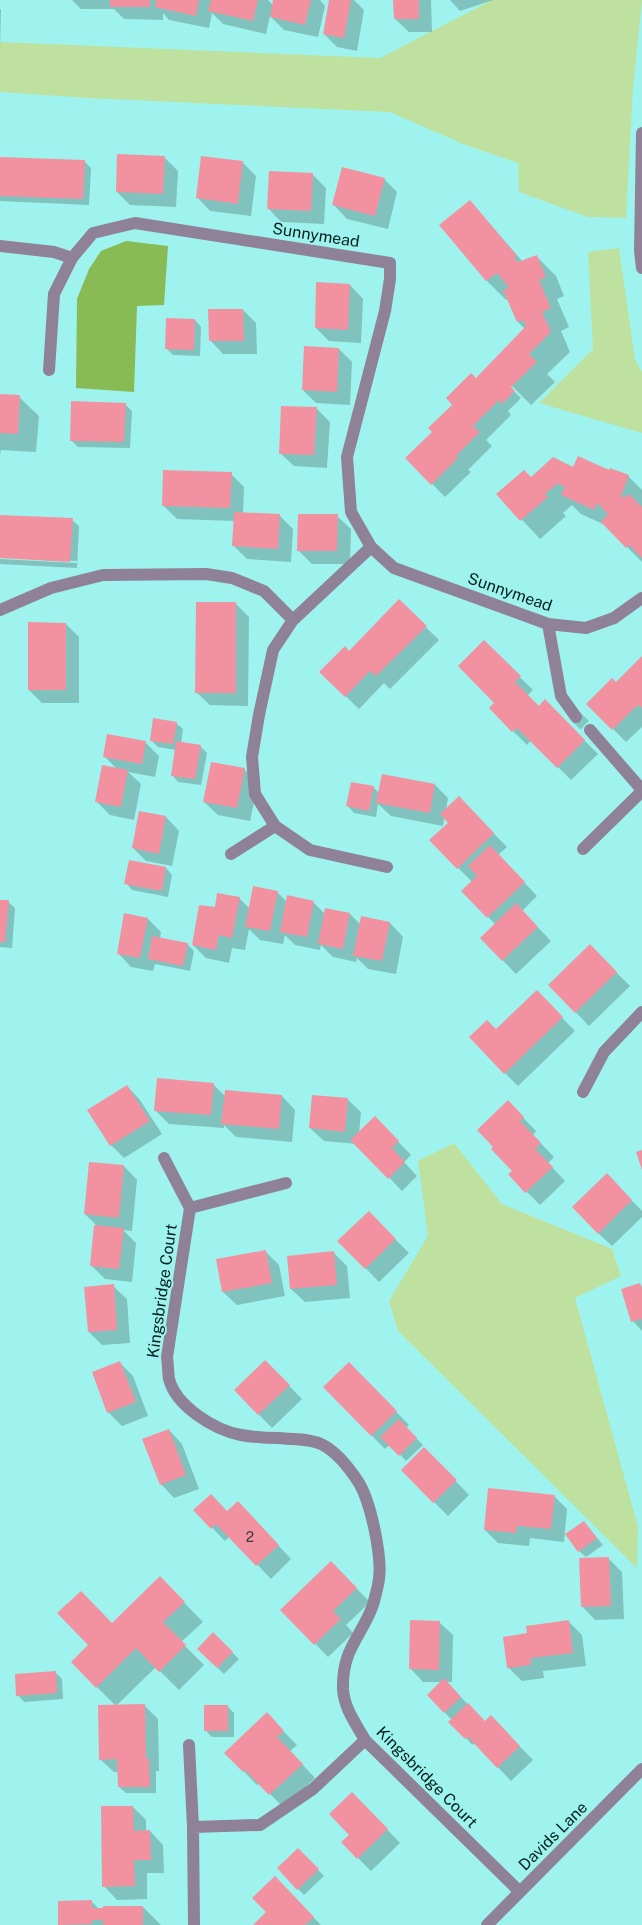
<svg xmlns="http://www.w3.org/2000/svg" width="642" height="1925" viewBox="0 0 642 1925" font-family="'Public Sans',sans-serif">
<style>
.green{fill:#bee19f}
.forest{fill:#88bb53}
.shadow{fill:#0003}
.building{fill:#f292a0}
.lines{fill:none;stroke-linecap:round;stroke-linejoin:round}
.minor-tunnel{stroke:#7fc9c5;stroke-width:12;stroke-dasharray:12 6;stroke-linecap:butt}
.minor{stroke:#8f8198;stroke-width:12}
.labels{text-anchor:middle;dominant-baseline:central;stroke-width:4;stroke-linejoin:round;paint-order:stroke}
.number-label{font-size:14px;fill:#3c3c3f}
.street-label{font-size:16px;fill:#00201f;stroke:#9ff3ee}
</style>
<rect width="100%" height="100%" fill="#9ff3ee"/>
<path class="green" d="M492 0H642L633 88 626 218 588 217 519 192 518 163 463 144 390 112 88 98 0 92V42L380 58Z
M619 248 635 360 642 372V433L539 403 593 349 588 252Z
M454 1143 502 1204 612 1249 621 1276 575 1298 638 1527 637 1568 398 1331 389 1301 428 1236 418 1161Z"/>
<path class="forest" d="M126 241 168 246 164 305 137 306 134 392 76 388 77 299 89 269 101 251Z"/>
<path class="shadow" d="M72 0H268L273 5 275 0H320L325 6 318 37 284 30 270 16 266 34 223 24 212 13 209 28 169 20 163 13V20L124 19 114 9H81Z
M330 0H354L364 10 357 51 337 47 324 34Z
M395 0H431L432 32H409L395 19Z
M450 0H493L460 11Z
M0 9 1 10 0 48Z
M164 157 178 171 176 207 130 205 117 192Z
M0 158 84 161 91 168 89 205 0 201Z
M243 163 256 176 251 216 210 211 197 197Z
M312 174 326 188 324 224 281 222 268 208Z
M384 179 397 192 388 229 347 219 334 205Z
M470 201 523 262 537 257 556 276 564 296 557 299 569 327 561 331 570 352 547 374 555 382 531 405 490 364 525 329 518 322 508 298 506 300 487 281 441 225Z
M350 285 363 299 361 343 329 341 316 328Z
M243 310 256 323 257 354H223L210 340Z
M195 320 201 327 200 356 173 355 166 348Z
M339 349 352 362 350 405 316 403 303 390Z
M489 367 521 398 508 411 511 415 486 440 492 446 468 470 471 472 445 497 407 458 434 432 476 380Z
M0 396 19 397 39 416 36 452 1 450 0 454Z
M125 404 132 411 130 448 78 447 71 440Z
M316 408 330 422 327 468 294 466 280 453Z
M574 469 610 472 628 476 642 490V562L605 525 581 514 572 505 563 513 566 516 540 539 498 494 531 479Z
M231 474 244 487 243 513 280 516 293 529 291 562 247 559 234 546 235 521 177 519 163 505Z
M0 516 72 520 79 526 77 568 0 564V559L77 563V561L0 557Z
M337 516 351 529 350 564H312L298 550Z
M399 601 439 640 390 689 384 683 359 709 321 672 349 652Z
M236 604 249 617 248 706 210 705 196 692Z
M66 624 79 637V703H42L29 690Z
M484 642 533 690 527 696 539 707 545 701 598 754 571 780 531 740 527 745 490 708 496 703Z
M642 658V727L626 742 588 704 616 684Z
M176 723 183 729 181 743 200 746 207 753 201 785 178 782 172 775 176 750 158 747 151 740Z
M146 743 159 756 155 777 128 772 141 784 134 820 110 815 97 802 117 769 104 756Z
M244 769 258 783 250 821 218 815 204 802Z
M383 775 435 785 448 798 446 810 472 811 507 847 498 855 537 896 522 911 551 941 516 974 481 938 495 924 463 891 472 882 431 840 449 823 444 818 443 826 391 816 378 804 376 817 354 813 348 806 374 788 379 793Z
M166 817 179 831 172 866 146 861 133 848Z
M166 868 172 875 168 897 132 890 126 883Z
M277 892 287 902H313L325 914H350L361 925 390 923 403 937 396 974 368 969 357 958 356 962 333 957 321 945 320 950 295 945 285 935 283 944 260 940 249 929 245 950 232 948 229 963 206 958 193 945 216 909 239 898 250 909Z
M0 901 8 902 15 908 12 948 0 947Z
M148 919 161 932 160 939 187 944 194 951 190 971 155 964 153 971 131 967 118 953Z
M590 946 630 986 589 1026 550 985Z
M536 991 575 1031 518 1086 505 1073 496 1030Z
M213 1084 225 1096H282L295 1110 292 1142 236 1137 224 1125V1128L169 1124 155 1110Z
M127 1086 140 1100 162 1134 124 1158 111 1145Z
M347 1099 361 1112 359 1134 375 1118 411 1155 404 1162 417 1176 402 1191 357 1144 324 1141 310 1128Z
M508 1102 536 1131 533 1135 554 1157 548 1163 565 1181 540 1205 510 1175 514 1171Z
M124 1166 137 1180 132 1231 123 1230 136 1243 132 1282 105 1279 92 1266 98 1227 85 1214Z
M607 1175 642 1211V1217L612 1246 598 1233Z
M369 1213 409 1253 379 1282 339 1241Z
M266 1252 279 1265 285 1296 237 1305 223 1292Z
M333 1252 347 1266 350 1298 305 1302 291 1289Z
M640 1285 642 1287V1331L633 1321Z
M113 1286 127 1299 130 1343 102 1345 89 1332Z
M265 1361 302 1399 272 1428 235 1390Z
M120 1363 133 1376 148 1416 122 1426 108 1412Z
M349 1364 409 1425 406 1428 423 1445 406 1461 390 1444 385 1449 324 1387Z
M169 1430 182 1444 199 1489 174 1498 161 1484Z
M424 1448 469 1495 448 1516 402 1470Z
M554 1496 567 1509 564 1542 530 1538 529 1546 498 1543 485 1530Z
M195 1510 251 1516 291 1559 271 1579 230 1536 225 1541Z
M584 1522 603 1545 586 1557 579 1551Z
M608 1558 622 1572 624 1619 595 1620 582 1606Z
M331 1563 370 1602 346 1625 353 1633 328 1657 282 1610Z
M160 1578 203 1622 181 1642 204 1665 179 1690 156 1667 116 1706 144 1705 158 1719 159 1771H156V1793H126L119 1787V1772H114L100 1759 116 1706 97 1687 112 1624Z
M439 1622 453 1635 452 1682H446L485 1722 504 1730 533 1760 511 1781 475 1743 472 1745 466 1738 452 1720 428 1695 441 1682H423L410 1668Z
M569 1622 582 1635 586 1666 543 1671 544 1678 522 1681 508 1667 529 1635Z
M213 1634 239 1659 224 1674 198 1649Z
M55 1672 62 1679 63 1699 24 1702 18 1695Z
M227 1706 234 1713V1737H212L206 1731Z
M280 1728 297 1745 290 1751 315 1778 284 1808 259 1783 257 1785 226 1753Z
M133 1807 146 1820V1831H150L163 1845 164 1873H147V1899L117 1900 104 1886Z
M366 1807 400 1843 371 1871 358 1858 350 1835Z
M298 1849 324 1876 304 1895 278 1868Z
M288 1891 321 1925H254Z
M91 1901 99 1909 143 1907 161 1925H59Z"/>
<path class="building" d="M110 0H150V7H110Z
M156 0H199L196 16 155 7Z
M211 0H258L253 21 208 11Z
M273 0H311L305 25 270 17Z
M329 0H351L344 38 323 34Z
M393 0H419V19H394Z
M117 154 165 156 163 194 116 192Z
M201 156 243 161 238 204 196 198Z
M0 157 85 160 83 199 0 196Z
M342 167 385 178 375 216 332 205Z
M269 171 313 173 311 211 267 209Z
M470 200 517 256 514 259 518 262 537 255 546 277 539 280 551 308 542 312 551 332 529 354 537 362 511 387 515 391 502 404 499 400 473 426 480 432 456 456 458 458 431 485 405 458 432 432 428 428 452 405 446 398 471 373 476 378 526 326 523 320 517 322 503 290 509 288 497 273 486 281 439 225Z
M316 282 350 284 348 330 315 328Z
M208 309H243L244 341H209Z
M166 318 195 319 194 350 165 349Z
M304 346 339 348 337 392 302 390Z
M0 394 20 395 18 434 0 433Z
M71 401 126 403 124 442 70 441Z
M281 406 317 407 314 455 279 454Z
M578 456 609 470 610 468 629 475 621 496 624 498 629 494 642 507V558L629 545 626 548 601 522 608 514 597 503 594 510 561 495 565 487 557 484 545 494 548 497 520 521 496 494 524 470 531 477 553 457 573 467Z
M163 470 232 472 230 508 162 506Z
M234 512 280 514 278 549 232 546Z
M298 514H338L337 551H297Z
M0 515 73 518 70 562 0 558Z
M399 599 427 626 376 676 370 671 345 697 319 672 345 646 349 651Z
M196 602H236V693H195Z
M28 622 66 623V690H28Z
M484 640 521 676 515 682 539 706 545 699 585 740 557 768 517 728 512 732 489 708 494 703 458 666Z
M642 656V708L638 705 612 730 586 704 612 678 616 682Z
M153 718 177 722 173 744 150 741Z
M107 734 146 741 142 764 103 757Z
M176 741 201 745 195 779 171 776Z
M211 762 245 768 237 808 203 802Z
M102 765 128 770 121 807 95 802Z
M382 774 435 784 430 813 376 803Z
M351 782 374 786 369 811 346 806Z
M459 796 494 833 457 869 429 840 448 823 440 814Z
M139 811 166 816 159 854 132 848Z
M490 845 525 882 487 918 461 891 477 876 468 866Z
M129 860 166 867 162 891 124 884Z
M253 886 278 891 270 931 245 927Z
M217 893 240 897 232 938 219 935 216 950 192 945 199 905 215 907Z
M287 895 314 901 307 937 280 932Z
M0 900H9L5 942H0Z
M516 903 538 927 502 961 480 938Z
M325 908 350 913 343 949 318 944Z
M124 913 148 918 140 958 117 954Z
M361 916 390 922 382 961 353 956Z
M152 936 188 943 183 966 148 959Z
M590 944 617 972 575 1013 548 985Z
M537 990 563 1017 504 1074 469 1037 487 1020 496 1029Z
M157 1078 214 1083 211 1115 154 1111Z
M127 1085 150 1121 110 1146 87 1110Z
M225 1090 282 1095 279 1129 221 1124Z
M312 1095 348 1098 345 1132 309 1128Z
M508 1100 524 1117 520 1121 541 1143 535 1149 553 1167 525 1193 508 1174 512 1171 491 1149 493 1147 477 1130Z
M375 1116 399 1141 392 1148 405 1162 388 1179 350 1140Z
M642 1150V1170L636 1152Z
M89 1162 124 1165 119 1218 84 1214Z
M607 1173 632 1200 598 1234 572 1207Z
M369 1211 396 1239 365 1269 337 1241Z
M94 1225 124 1228 119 1269 90 1266Z
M266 1250 272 1283 222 1292 216 1259Z
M334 1251 337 1285 290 1289 287 1256Z
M640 1283 642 1289V1319L631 1322 621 1289Z
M114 1284 117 1330 88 1332 84 1287Z
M265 1360 290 1385 258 1415 234 1390Z
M120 1361 136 1402 107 1413 92 1372Z
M349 1362 397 1411 371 1436 323 1387Z
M399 1419 417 1438 399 1456 380 1437Z
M169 1429 186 1475 160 1485 142 1439Z
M424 1447 457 1480 433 1503 401 1470Z
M488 1488 555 1495 551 1529 517 1526 516 1533 484 1530Z
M211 1494 227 1511 238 1501 279 1545 256 1566 216 1524 211 1529 193 1510Z
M584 1521 597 1538 578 1552 565 1534Z
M609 1557 611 1606 581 1607 579 1558Z
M331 1561 357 1588 333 1611 341 1619 314 1645 280 1610Z
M160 1576 185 1602 163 1622 186 1645 159 1672 136 1648 96 1688 71 1662 88 1645 57 1613 81 1591 112 1623Z
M410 1620 440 1621 439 1670 409 1669Z
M569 1620 573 1653 531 1658V1665L507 1668 503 1637 527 1633 526 1626Z
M213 1632 233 1652 217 1668 197 1649Z
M56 1671 57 1693 16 1696 15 1674Z
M444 1678 461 1697 444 1713 427 1695Z
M468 1703 485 1721 491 1715 520 1746 497 1768 468 1737 465 1739 448 1722Z
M145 1704 146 1758 149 1759 150 1787H118L117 1759 99 1760 98 1705Z
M204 1705H228V1731H204Z
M267 1712 284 1731 277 1737 303 1764 269 1795 245 1770 243 1772 224 1753Z
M352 1792 388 1829 357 1859 341 1842 349 1835 329 1814Z
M101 1806H133L134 1831 150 1830 151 1860H134L135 1886 102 1887Z
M298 1848 319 1869 297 1890 277 1868Z
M275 1876 314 1917 305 1925H253L266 1912 252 1898Z
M92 1900V1908H103V1906H143V1925H103V1920H92V1924L58 1925V1901Z"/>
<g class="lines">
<path class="minor-tunnel" d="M576 717 590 730"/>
<path class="minor" d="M642 133 640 251 642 268
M0 246 54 252 72 258
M49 370 54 294 72 258 93 233 135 223 390 263V279L385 311 347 457 351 512 371 547 394 568 548 624 586 628 614 618 642 598
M371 547 293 620 273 650 259 715 252 757 255 794 275 826 310 850 387 867
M0 610 51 588 103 575 206 574 232 578 264 591 293 620
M548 624 561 696 576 717
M590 730 642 790
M583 849 642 791
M231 854 275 826
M583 1092 604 1052 642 1012
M164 1158 190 1208 167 1357C168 1364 168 1372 169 1379 176 1406 214 1430 241 1435 253 1437 266 1438 279 1438 294 1440 309 1438 323 1445 338 1453 350 1469 359 1483 371 1503 382 1556 379 1579 378 1587 375 1597 373 1605 361 1638 342 1648 343 1689 344 1708 356 1724 365 1740L520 1892
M190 1208 286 1183
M189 1745 193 1827 194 1925
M193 1827 260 1825 313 1789 365 1740
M487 1925 642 1769"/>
</g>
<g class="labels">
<g class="number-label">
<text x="250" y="1537">2</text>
</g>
<g class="street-label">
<text transform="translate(316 235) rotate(9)">Sunnymead</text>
<text transform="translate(510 592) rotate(19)">Sunnymead</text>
<text transform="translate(162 1291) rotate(-82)">Kingsbridge Court</text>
<text transform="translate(427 1777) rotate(45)">Kingsbridge Court</text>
<text transform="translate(553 1836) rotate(-45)">Davids Lane</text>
</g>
</g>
</svg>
